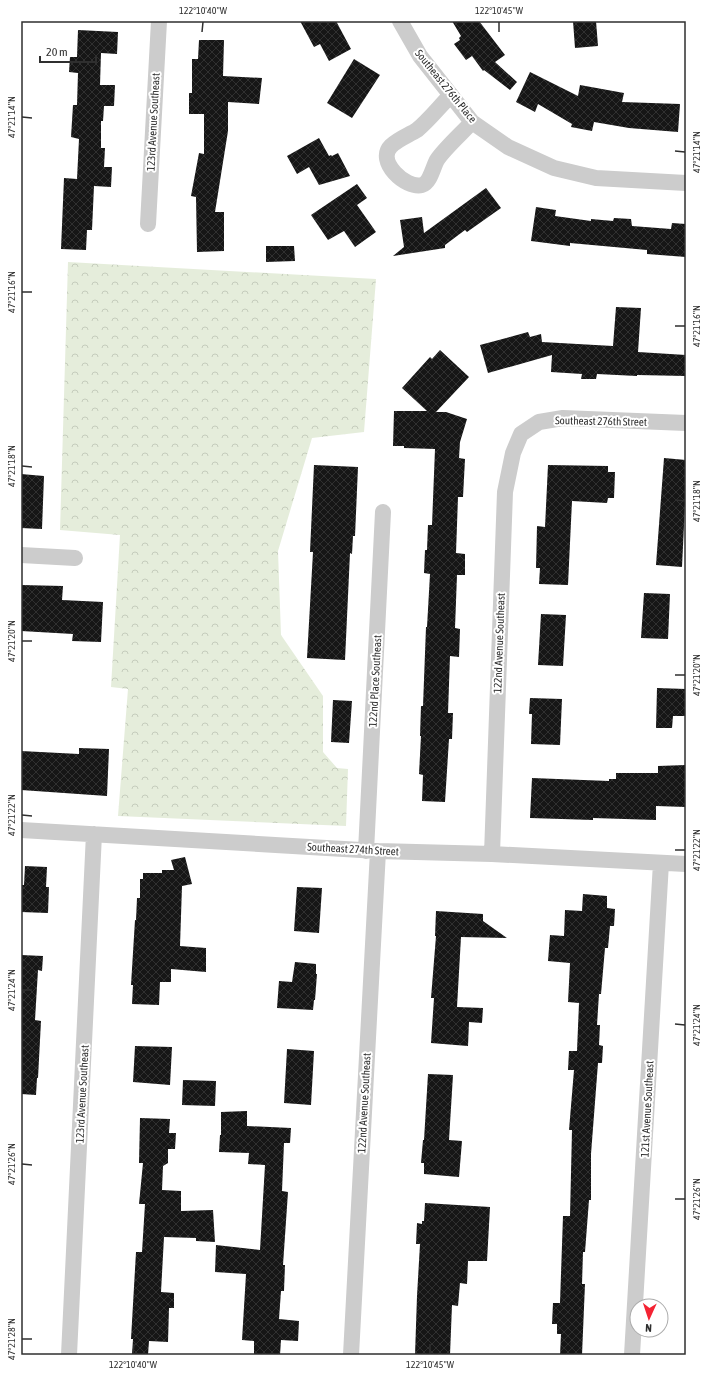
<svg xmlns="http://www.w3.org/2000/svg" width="707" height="1376" viewBox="0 0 707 1376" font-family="'Asap Condensed',sans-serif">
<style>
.forest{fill:url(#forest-crowns)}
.building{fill:url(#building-cross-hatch)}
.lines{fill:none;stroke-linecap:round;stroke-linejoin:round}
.minor{stroke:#ccc;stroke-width:16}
.ticks{fill:none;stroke:#2f2f2f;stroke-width:1.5}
.labels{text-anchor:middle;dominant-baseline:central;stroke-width:4;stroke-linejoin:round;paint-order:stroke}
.street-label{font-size:11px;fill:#2f2f2f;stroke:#fff}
.neatline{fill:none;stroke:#2f2f2f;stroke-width:1.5}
.ticks-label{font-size:10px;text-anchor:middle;fill:#2f2f2f}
</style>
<defs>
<pattern id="forest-crowns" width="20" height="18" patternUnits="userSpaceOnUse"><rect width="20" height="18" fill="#e5eddb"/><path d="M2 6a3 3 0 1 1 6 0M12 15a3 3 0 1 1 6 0" fill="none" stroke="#c5ccbc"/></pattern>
<pattern id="building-cross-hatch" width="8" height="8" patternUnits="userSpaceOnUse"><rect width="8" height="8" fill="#161616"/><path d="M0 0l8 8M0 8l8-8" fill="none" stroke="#303030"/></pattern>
</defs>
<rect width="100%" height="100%" fill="#fff"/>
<path class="forest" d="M68 262 376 279 364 432 312 438 278 551 281 635 323 696V752L337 768 348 769 346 826 118 816 128 689 111 687 120 535 60 530Z"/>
<path class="building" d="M300 21H336L351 49 329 61 320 44 314 47Z
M452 21H479L505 55 495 62 517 82 510 90 484 70 483 71 472 56 466 60 454 44 460 40 459 38 461 36Z
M573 21H596L598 46 575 48Z
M78 30 118 32 117 54 101 53 100 85H115L114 106H104L103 121H101V148H105L104 167H112L111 187 94 186 92 230H87L86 250 61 249 64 178 77 179 79 139 71 137 73 105H77L78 73 69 72 70 57H77Z
M199 40H224L223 76 262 78 259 104 228 102V131L215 212H224V251L197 252 196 197 191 196 199 153 204 154V114H189V93H192V59H198Z
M354 59 380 75 352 118 327 103Z
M530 72 578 96 580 85 624 93 622 102 680 104 678 132 629 128 594 122 592 131 571 127 572 124 538 104 535 112 516 102Z
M319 138 329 156 331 155 332 156 338 153 350 176 319 185 309 167 297 174 287 156Z
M357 184 367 198 357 205 376 232 355 247 344 231 328 240 311 215Z
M486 188 501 208 467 232 465 230 445 245V248L393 256 404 247 400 220 422 217 424 233Z
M536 207 556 210 555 216 591 221V219L613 221 614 218 631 219 632 226 671 229 672 223 686 224V257L647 254V250L570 243V246L531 241Z
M266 246H294L295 261 266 262Z
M616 307 641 308 638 352 686 355V376L637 375V376L597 374 596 379H581L582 374 551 372 552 355 488 373 480 345 528 332 530 337 541 334 542 342 613 346Z
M440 350 469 377 436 412H446L467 419 460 442 459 458 465 459 463 497H458L456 553 465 554V575H457L455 628 460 629 459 657 450 656 448 713H453L452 739H449L445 802 422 801 423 775 419 774 421 736H420L421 706H423L426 627H427L430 574 424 573 425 550H427L428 525H432L435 449 404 448V446H393L394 411H427L402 388 430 357 432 359Z
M664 458 686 460V504H685L682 567 656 565Z
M314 465 358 467 355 536H353L352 554 350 553 345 660 307 658 313 552H310Z
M548 465 608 466V472H615L614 498H608L607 503 572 501 568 585 539 584 540 568H536L537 526 545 527Z
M21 474 44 476 42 529 21 528Z
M21 585 63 586 62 600 103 602 101 642 72 641 73 634 21 631Z
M644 593 670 594 668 639 641 638Z
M541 614 566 615 563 666 538 665Z
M657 688 686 689V716H673L672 728H656Z
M530 698 562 699 560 745 531 744 532 714H529Z
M333 700 352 701 349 743 331 742Z
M79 748 109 749 107 796 21 790V751L79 754Z
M686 765V807L656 806V820L593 818V820L530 818 532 778 609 781V779H616V773H658V766Z
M185 857 192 884 182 886 180 946 206 948V972L171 969V982H160L159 1005 132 1004 133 985H131L135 920H136L137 898H140V879H143V873H162V870H174L171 860Z
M25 866 47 867 46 887H49L48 913 21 912V885H24Z
M297 887 322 888 319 933 294 931Z
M583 894 607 896V908L615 909 614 926H610L608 948H605L601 994H599L597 1025H600L599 1045 603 1046 602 1063H598L591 1154V1200H589L585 1252H583L582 1284H585L582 1355H560L561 1334H557V1324H552L553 1303H560L563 1216H570L572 1130H569L574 1070H568L569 1051H577L579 1003 568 1002 570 963 548 961 550 935 564 936 565 910 582 911Z
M436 911 483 914V921L507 938 461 937 457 1007 483 1008 482 1023 469 1022 468 1046 431 1043 434 998H431L436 936H435Z
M21 955 43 956 42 971 38 970 35 1020 41 1021 38 1078H37L36 1095 21 1094Z
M295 962 316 964V974H317L315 1000H314L313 1010 277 1008 279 981 292 982Z
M135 1046 172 1047 170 1085 133 1082Z
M287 1049 314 1051 311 1105 284 1103Z
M428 1074 453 1075 449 1140 462 1141 459 1177 424 1174V1163H421L423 1140H424Z
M183 1080 216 1081 215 1106 182 1105Z
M247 1111V1126L291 1128 290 1143H284L282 1191 288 1192 283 1265H285L284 1291H281L279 1319 299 1321 298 1341 281 1340 280 1355H254V1341L242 1340 246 1274 215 1272 216 1245 260 1250 265 1165 248 1164 249 1153 219 1152 220 1135H221V1112Z
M140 1118 170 1119 169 1133H176L175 1149H168V1163L163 1166 162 1190 181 1191V1211L213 1210 215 1242 196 1241V1238L164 1237 161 1292 174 1293V1308H169L168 1342 149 1341 148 1355H132L133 1339H131L136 1252H142L145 1204H139L143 1163H139Z
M425 1203 490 1207 487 1261H468L467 1284 460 1283 458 1306 452 1305 450 1355H415L417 1296 420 1244H416L417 1223 422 1224V1221H424Z"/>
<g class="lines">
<path class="minor" d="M400 21 420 56 472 122 508 147 554 168 596 178 686 183
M451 95C440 106 429 120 417 130 409 135 398 139 391 146 376 161 405 189 422 185 430 183 433 167 437 160 444 149 463 132 472 122
M148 224 159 21
M21 555 75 558
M21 830 378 851 492 854 686 864
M366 851 383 512
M492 854 505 492 513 453 521 434 539 422 563 418 686 423
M69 1355 94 834
M351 1355 378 851
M632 1355 661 863"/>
</g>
<path class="ticks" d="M202 32 203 22M499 32V22M22 117 32 118M675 151 685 152M22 292H32M675 326H685M22 466 32 467M675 500 685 501M22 641H32M675 675H685M22 815 32 816M675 850H685M22 990H32M675 1024 685 1025M22 1164 32 1165M675 1199H685M22 1339H32M133 1354 134 1344M430 1354V1344"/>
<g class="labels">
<g class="street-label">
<text transform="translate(446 86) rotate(51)">Southeast 276th Place</text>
<text transform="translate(153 122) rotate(-87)">123rd Avenue Southeast</text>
<text transform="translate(601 421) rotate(1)">Southeast 276th Street</text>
<text transform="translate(499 643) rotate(-88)">122nd Avenue Southeast</text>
<text transform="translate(375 681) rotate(-87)">122nd Place Southeast</text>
<text transform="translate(353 849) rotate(3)">Southeast 274th Street</text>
<text transform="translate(82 1094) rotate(-87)">123rd Avenue Southeast</text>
<text transform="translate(364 1103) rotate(-87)">122nd Avenue Southeast</text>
<text transform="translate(647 1109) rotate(-87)">121st Avenue Southeast</text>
</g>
</g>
<rect width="707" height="1376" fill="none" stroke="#ffffff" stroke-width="44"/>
<g transform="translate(649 1318) rotate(183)"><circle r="19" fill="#ffffff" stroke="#acacac"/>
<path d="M0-3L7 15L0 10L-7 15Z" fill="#f42333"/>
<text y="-6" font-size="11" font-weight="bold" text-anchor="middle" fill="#2f2f2f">N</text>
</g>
<path d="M40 56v6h56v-6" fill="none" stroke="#2f2f2f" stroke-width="2"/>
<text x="46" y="56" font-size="12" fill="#2f2f2f" stroke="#ffffff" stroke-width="3" paint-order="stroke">20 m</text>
<rect x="22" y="22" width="663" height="1332" class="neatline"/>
<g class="ticks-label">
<text x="203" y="14">122°10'40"W</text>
<text x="499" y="14">122°10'45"W</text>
<text transform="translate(11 117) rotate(-90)" y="4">47°21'14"N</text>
<text transform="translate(696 152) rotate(-90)" y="4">47°21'14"N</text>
<text transform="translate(11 292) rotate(-90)" y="4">47°21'16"N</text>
<text transform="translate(696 326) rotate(-90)" y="4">47°21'16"N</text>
<text transform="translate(11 466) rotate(-90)" y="4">47°21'18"N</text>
<text transform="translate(696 501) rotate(-90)" y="4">47°21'18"N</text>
<text transform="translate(11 641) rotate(-90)" y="4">47°21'20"N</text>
<text transform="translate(696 675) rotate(-90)" y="4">47°21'20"N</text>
<text transform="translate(11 815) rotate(-90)" y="4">47°21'22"N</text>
<text transform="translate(696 850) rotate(-90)" y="4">47°21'22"N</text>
<text transform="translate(11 990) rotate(-90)" y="4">47°21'24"N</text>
<text transform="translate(696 1025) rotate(-90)" y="4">47°21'24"N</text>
<text transform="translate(11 1164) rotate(-90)" y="4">47°21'26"N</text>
<text transform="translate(696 1199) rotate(-90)" y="4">47°21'26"N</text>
<text transform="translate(11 1339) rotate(-90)" y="4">47°21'28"N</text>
<text x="133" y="1368">122°10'40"W</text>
<text x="430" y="1368">122°10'45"W</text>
</g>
</svg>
